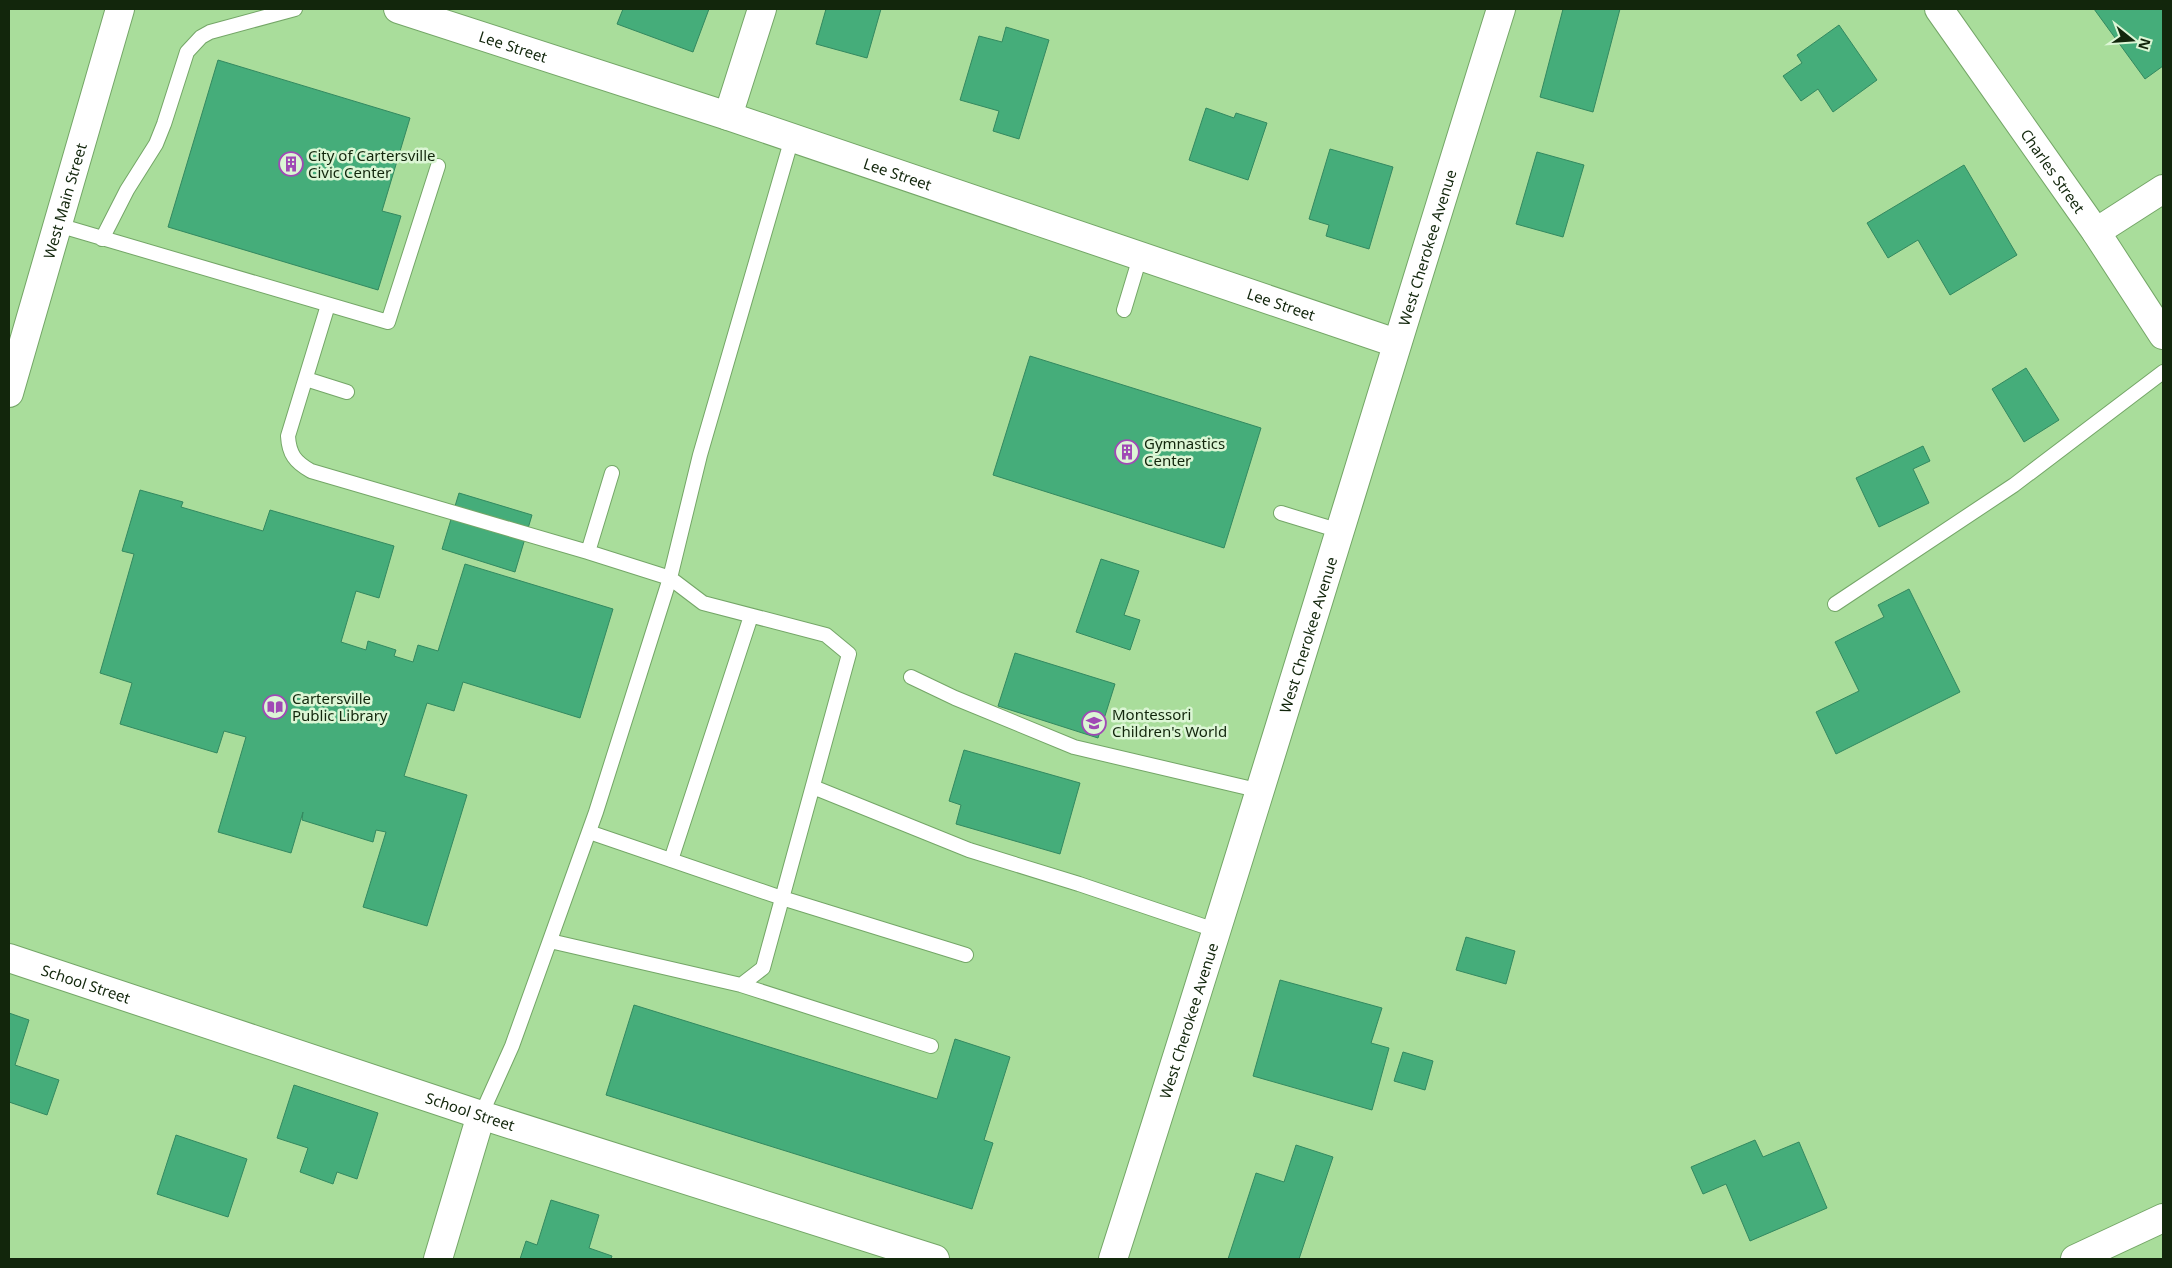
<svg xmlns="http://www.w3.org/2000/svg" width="2172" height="1268" viewBox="0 0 2172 1268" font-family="'Noto Sans',sans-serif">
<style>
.building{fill:#45ad7a;stroke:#338960}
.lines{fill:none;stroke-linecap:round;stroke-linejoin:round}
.lane-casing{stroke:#74a667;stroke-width:16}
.street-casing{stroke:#74a667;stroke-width:30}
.secondary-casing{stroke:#74a667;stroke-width:30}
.lane{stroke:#fff;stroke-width:14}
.street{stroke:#fff;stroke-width:28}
.secondary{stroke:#fff;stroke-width:28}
.labels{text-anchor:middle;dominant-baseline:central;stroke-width:5;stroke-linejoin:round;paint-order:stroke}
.street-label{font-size:15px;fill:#12260c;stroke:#dcf6d5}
.poi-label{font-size:15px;fill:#12260c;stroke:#dcf6d5;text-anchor:start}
</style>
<rect width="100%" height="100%" fill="#a9dd9b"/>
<path class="building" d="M623 9H709L693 52 617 24Z
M826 9H881L867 58 816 44Z
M1563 9H1620L1593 112 1540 97Z
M2094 9H2163V66L2145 79Z
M1839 25 1877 80 1833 112 1818 89 1801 101 1783 76 1802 63 1797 55Z
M1006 27 1049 40 1019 139 993 131 999 111 960 100 979 36 1002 42Z
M218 60 410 118 382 211 401 216 378 290 168 227Z
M1206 108 1234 118 1236 113 1267 123 1248 180 1189 160Z
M1330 149 1393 167 1369 249 1326 236 1329 225 1309 219Z
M1537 152 1584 165 1563 237 1516 224Z
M1964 165 2017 255 1950 295 1918 240 1888 258 1867 223Z
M1030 356 1261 428 1224 548 993 475Z
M2026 368 2059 420 2024 442 1992 389Z
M1923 446 1930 461 1913 469 1929 503 1879 527 1856 478Z
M140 490 183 502 181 507 263 531 270 510 394 546 379 598 356 591 341 642 366 650 368 641 396 650 394 656 413 662 418 645 438 651 465 564 613 609 580 718 463 682 454 711 427 703 404 776 467 795 427 926 363 907 386 832 376 830 373 842 302 820 303 812 291 853 218 832 246 737 224 731 217 753 120 724 132 683 100 673 134 554 122 551Z
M459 493 532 515 515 572 442 549Z
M1101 559 1139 571 1124 615 1140 620 1130 650 1076 632Z
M1909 589 1960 692 1836 754 1816 712 1859 691 1835 642 1884 617 1878 605Z
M1015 653 1115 684 1098 738 998 706Z
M964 750 1080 783 1060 854 956 824 961 805 949 801Z
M1466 937 1515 951 1506 984 1456 970Z
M1280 980 1382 1008 1371 1043 1389 1048 1372 1110 1253 1076Z
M634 1005 937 1099 955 1039 1010 1057 984 1140 993 1143 972 1209 606 1095Z
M9 1013 29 1020 15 1065 59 1080 47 1115 9 1102Z
M1403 1052 1433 1061 1425 1090 1394 1081Z
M294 1085 378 1113 357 1179 337 1172 333 1184 300 1172 308 1148 277 1138Z
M176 1135 247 1159 228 1217 157 1194Z
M1755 1140 1763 1157 1799 1142 1827 1208 1750 1241 1726 1184 1703 1194 1691 1167Z
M1296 1145 1333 1157 1299 1259H1228L1256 1173 1284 1182Z
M551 1200 599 1215 589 1248 612 1256 611 1259H520L526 1241 537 1245Z"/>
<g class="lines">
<g class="lane-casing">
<path id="lane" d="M58 225 388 322 438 166
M102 239 127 190 156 144 164 124 187 52 201 37 210 32 295 9
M328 305 288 436C289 454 295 462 311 471L588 552
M1124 310 1140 257
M306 379 347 392
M1281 513 1340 531
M1835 604 2014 485 2163 372
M911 677 955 698 1074 747 1261 791
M813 787 969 850 1079 884 1218 931
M589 832 782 898 966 955
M671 860 751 616
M550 941 741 985 763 968 849 654 826 635 703 603 670 578 588 552 612 473
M741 985 931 1046
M481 1115 512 1046 596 812 670 578 700 455 792 138"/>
</g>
<g class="street-casing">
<g id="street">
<path id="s1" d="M398 9 728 116 1396 343"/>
<path id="s2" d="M1939 9 2096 232 2163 335"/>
<path d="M728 116 762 9"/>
<path d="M2096 232 2163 189"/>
<path id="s3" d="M9 393 120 9"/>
<path id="s4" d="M9 958 481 1115 935 1259"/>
<path d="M438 1259 481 1115"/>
</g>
</g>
<g class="secondary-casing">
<g id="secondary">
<path id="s5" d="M1113 1259C1246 844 1371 425 1501 9"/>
<path d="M2075 1259 2163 1218"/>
</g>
</g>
<use href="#lane" class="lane"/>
<use href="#street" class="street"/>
<use href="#secondary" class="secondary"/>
</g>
<defs>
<g id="building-ring" transform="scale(1.25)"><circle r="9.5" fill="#dcf6d5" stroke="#a049b5" stroke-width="1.5"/><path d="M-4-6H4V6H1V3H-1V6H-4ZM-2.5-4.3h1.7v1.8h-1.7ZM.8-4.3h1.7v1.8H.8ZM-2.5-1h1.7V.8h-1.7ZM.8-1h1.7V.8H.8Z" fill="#a049b5"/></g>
<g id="library-ring" transform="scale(1.25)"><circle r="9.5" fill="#dcf6d5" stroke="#a049b5" stroke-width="1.5"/><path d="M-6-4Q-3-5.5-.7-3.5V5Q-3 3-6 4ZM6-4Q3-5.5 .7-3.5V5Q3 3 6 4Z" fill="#a049b5"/></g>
<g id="school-ring" transform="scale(1.25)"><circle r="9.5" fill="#dcf6d5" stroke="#a049b5" stroke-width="1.5"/><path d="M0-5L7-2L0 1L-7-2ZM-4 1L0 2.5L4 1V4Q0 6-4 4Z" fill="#a049b5"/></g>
</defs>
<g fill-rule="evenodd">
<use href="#building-ring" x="291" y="164"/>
<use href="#building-ring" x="1127" y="452"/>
<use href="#library-ring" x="275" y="707"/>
<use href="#school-ring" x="1094" y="723"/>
</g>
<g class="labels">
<g class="street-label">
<text stroke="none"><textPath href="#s1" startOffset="121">Lee Street</textPath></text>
<text stroke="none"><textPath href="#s2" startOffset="198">Charles Street</textPath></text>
<text stroke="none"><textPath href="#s1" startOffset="526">Lee Street</textPath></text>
<text stroke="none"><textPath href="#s3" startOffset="200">West Main Street</textPath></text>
<text stroke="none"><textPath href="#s5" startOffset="1059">West Cherokee Avenue</textPath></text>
<text stroke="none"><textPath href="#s1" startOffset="931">Lee Street</textPath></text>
<text stroke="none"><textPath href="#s5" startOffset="654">West Cherokee Avenue</textPath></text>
<text stroke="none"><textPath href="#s4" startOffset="81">School Street</textPath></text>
<text stroke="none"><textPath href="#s5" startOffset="250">West Cherokee Avenue</textPath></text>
<text stroke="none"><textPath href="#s4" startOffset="486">School Street</textPath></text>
</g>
<g class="poi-label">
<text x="308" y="155">City of Cartersville<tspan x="308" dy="17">Civic Center</tspan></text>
<text x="1144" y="443">Gymnastics<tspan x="1144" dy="17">Center</tspan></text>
<text x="292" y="698">Cartersville<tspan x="292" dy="17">Public Library</tspan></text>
<text x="1112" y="714">Montessori<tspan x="1112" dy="17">Children's World</tspan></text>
</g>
</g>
<rect width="2172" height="1268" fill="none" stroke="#12260c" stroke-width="20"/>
<g transform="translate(2132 40) rotate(107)" stroke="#dcf6d5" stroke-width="4" paint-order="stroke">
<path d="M0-4L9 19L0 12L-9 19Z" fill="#12260c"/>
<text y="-8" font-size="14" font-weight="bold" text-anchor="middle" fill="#12260c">N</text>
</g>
</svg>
